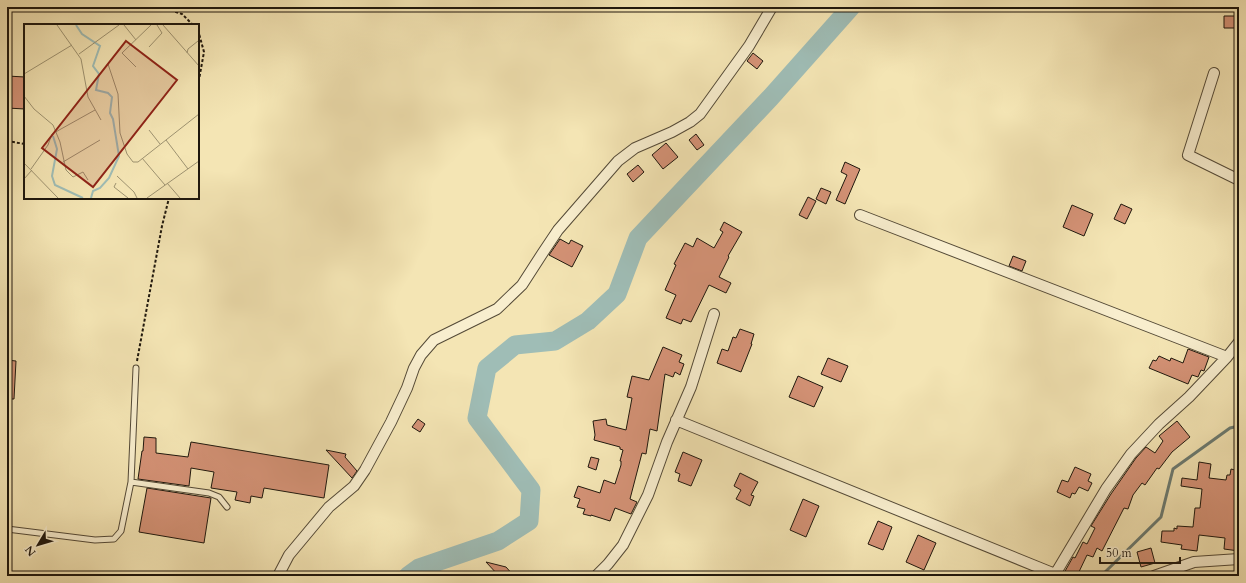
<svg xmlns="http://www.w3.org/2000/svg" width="1246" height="583" viewBox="0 0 1246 583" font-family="Cardo,serif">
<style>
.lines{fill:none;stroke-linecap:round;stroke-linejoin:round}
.stream{stroke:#6b7b72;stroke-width:3}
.river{stroke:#9fbdb6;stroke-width:19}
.building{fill:#d49276;stroke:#1e170d}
.service-casing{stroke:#544a37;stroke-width:7}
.minor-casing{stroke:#544a37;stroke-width:12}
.path{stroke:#1e170d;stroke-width:2;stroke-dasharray:3 2;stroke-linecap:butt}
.service{stroke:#f8eece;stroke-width:5}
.minor{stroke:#f8eece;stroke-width:10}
.inset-river{fill:none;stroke:#9fbdb6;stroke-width:2}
.inset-road{fill:none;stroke:#9e9371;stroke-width:1}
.view{fill:#8f2418;fill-opacity:0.15;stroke:#8f2418;stroke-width:2}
.inset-edge{fill:none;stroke:#1e170d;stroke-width:2}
</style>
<rect width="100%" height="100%" fill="#f4e5b4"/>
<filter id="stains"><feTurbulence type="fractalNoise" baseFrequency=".005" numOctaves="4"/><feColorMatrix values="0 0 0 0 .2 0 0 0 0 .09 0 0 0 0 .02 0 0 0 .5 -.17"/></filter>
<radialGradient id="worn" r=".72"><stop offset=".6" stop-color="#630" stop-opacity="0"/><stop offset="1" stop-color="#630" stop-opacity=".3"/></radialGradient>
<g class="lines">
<path class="stream" d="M1101 576 1161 517 1173 469 1230 428 1239 426"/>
<path class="river" d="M408 576 419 568 498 541 529 521 531 490 477 418 487 368 515 345 555 341 588 321 617 294 638 238 771 97 851 7"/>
</g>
<path class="building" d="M1224 16H1237V28H1224Z
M753 53 763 61 757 69 747 61Z
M7 76 25 77V109L7 108Z
M696 134 704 145 697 150 689 140Z
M666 143 678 157 663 169 652 155Z
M845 162 860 169 845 204 836 200 847 175 841 172Z
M638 165 644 172 633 182 627 174Z
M821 188 831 192 826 204 816 199Z
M808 197 816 201 807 219 799 215Z
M1121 204 1132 209 1125 224 1114 219Z
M1072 205 1093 214 1084 236 1063 227Z
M724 222 742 232 728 256 729 257 719 277 731 283 726 293 709 285 691 322 683 319 681 324 666 318 676 295 665 290 676 265 674 264 685 243 693 247 697 238 714 248 723 232 720 230Z
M560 239 569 244 571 240 583 246 572 267 549 255Z
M1013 256 1026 261 1022 271 1009 266Z
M740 329 754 334 751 344H752L741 372 717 363 722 349 728 351 733 337 736 338Z
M663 347 682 355 679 362 684 364 680 375 675 372 673 377 665 374 657 431 650 429 646 454 642 453 630 499 637 502 631 514 615 508 610 521 591 515V516L583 514 585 509 577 507 580 499 574 497 578 486 600 493 604 480 615 484 621 465V461H620L623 450 620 449V447L594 440 595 435 593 421 606 419 607 425 626 430 632 398 627 397 632 376 649 380Z
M1188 349 1209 357 1204 371 1201 370 1198 377 1192 375 1188 384 1149 368 1153 360 1156 361 1159 356 1170 361 1171 358 1183 363Z
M828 358 848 366 841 382 821 374Z
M7 360 16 361 14 399H7Z
M798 376 823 387 814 407 789 397Z
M418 419 425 424 420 432 412 427Z
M1177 421 1190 437 1172 452 1159 469 1157 468 1145 485 1142 483 1133 495 1128 509 1124 508 1102 551 1097 548 1093 557 1087 555 1077 576H1064V573L1073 557 1075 558 1083 542 1087 544 1095 528 1091 526 1111 494 1136 458 1146 447 1155 453 1163 441 1159 436Z
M144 437 156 438V453L188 457 191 442 329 465 324 498 264 488 262 498 251 496 250 503 235 500 237 492 211 488 214 472 191 468 189 486 138 479 142 451H143Z
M326 450 346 454 345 457 357 471 352 478Z
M683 452 702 460 691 486 678 481 680 474 675 472Z
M591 457 599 459 596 470 588 467Z
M1199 462 1211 464 1209 478 1226 480 1227 475H1230L1231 469 1239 471V551L1224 549 1225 538 1199 535 1197 551 1181 549 1182 545 1161 542 1162 531H1174V528L1177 529V526L1193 527 1195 508H1200L1202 489 1181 486 1182 478 1197 480Z
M1075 467 1091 474 1088 481 1092 483 1088 491 1079 487 1075 494 1072 493 1070 498 1057 492 1062 480 1068 482Z
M740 473 758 482 751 495 754 496 750 506 736 499 741 490 734 486Z
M147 488 211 498 204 543 139 532Z
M803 499 819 506 806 537 790 530Z
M878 521 892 527 883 550 868 544Z
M918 535 936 543 924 570 906 562Z
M1151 548 1155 563 1141 567 1137 552Z
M486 562 506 567 514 576H499Z"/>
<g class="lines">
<g class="service-casing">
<path id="service" d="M131 482 209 493 219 497 227 507
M7 529 95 540 114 539 121 531 131 482 136 368"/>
</g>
<g class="minor-casing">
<path id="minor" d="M1214 73 1188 155 1239 180
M860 215 1227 357
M676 420 1055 574 1058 576
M278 576 289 555 329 507 354 486 365 470 391 422 407 388 414 368 421 355 434 340 497 309 522 285 542 254 558 230 618 161 635 148 672 132 690 122 700 114 749 46 772 7
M596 576 608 564 623 545 648 495 667 442 691 387 714 314
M1054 576 1106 489 1131 454 1159 424 1189 397 1227 357 1239 342
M1154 576 1194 562 1239 559"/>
</g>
<path class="path" d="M161 7 182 14 193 25
M198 30 204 52 198 85
M7 141 25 144
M137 361 162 226 169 198"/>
<use href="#service" class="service"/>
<use href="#minor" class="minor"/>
</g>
<g transform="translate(24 24)">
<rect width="175" height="175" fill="#f4e5b4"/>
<path class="inset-river" d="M52 1 58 10 76 22 69 42 75 50 72 66 84 69 88 73 86 89 89 95 95 132 85 154 76 164 69 167 67 174M29 112 33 125 28 152 31 161 59 174"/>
<path class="inset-road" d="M33 1 57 35 64 73 77 96M100 1 112 16M139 1 175 42M125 23 138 9 133 1M163 29 164 25 174 17M55 30 95 1M84 40 94 70 96 109 103 130 109 138H114L175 90M112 43 98 29 127 1M0 50 48 21M0 72 10 85 29 101 36 118 42 146 49 153 59 148 64 156M125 106 136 120M142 116 164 145M118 134 141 161M39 138 76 116M0 139 34 174M7 145 24 121 28 110 71 86M93 152 110 168 113 174M0 155 8 146M92 159 90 163 104 174M143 159 156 174M123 174 175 137"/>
<path class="view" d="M102 17 153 56 69 163 18 124Z"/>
<rect width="175" height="175" class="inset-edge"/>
</g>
<rect width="1246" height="583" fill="none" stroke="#f4e5b4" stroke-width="24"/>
<rect x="8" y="8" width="1230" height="567" fill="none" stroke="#1e170d" stroke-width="2"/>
<rect x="12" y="12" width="1222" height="559" fill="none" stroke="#1e170d"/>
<g transform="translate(38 545) rotate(232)" stroke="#f8eece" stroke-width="3" paint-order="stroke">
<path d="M0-3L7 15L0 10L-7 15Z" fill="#1e170d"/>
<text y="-6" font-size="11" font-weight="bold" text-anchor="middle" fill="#1e170d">N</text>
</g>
<path d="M1100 557v6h80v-6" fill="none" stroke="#1e170d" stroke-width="2"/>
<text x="1106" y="557" font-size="12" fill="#1e170d" stroke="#f8eece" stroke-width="3" paint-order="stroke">50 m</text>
<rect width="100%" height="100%" filter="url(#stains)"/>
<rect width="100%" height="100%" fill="url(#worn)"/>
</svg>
